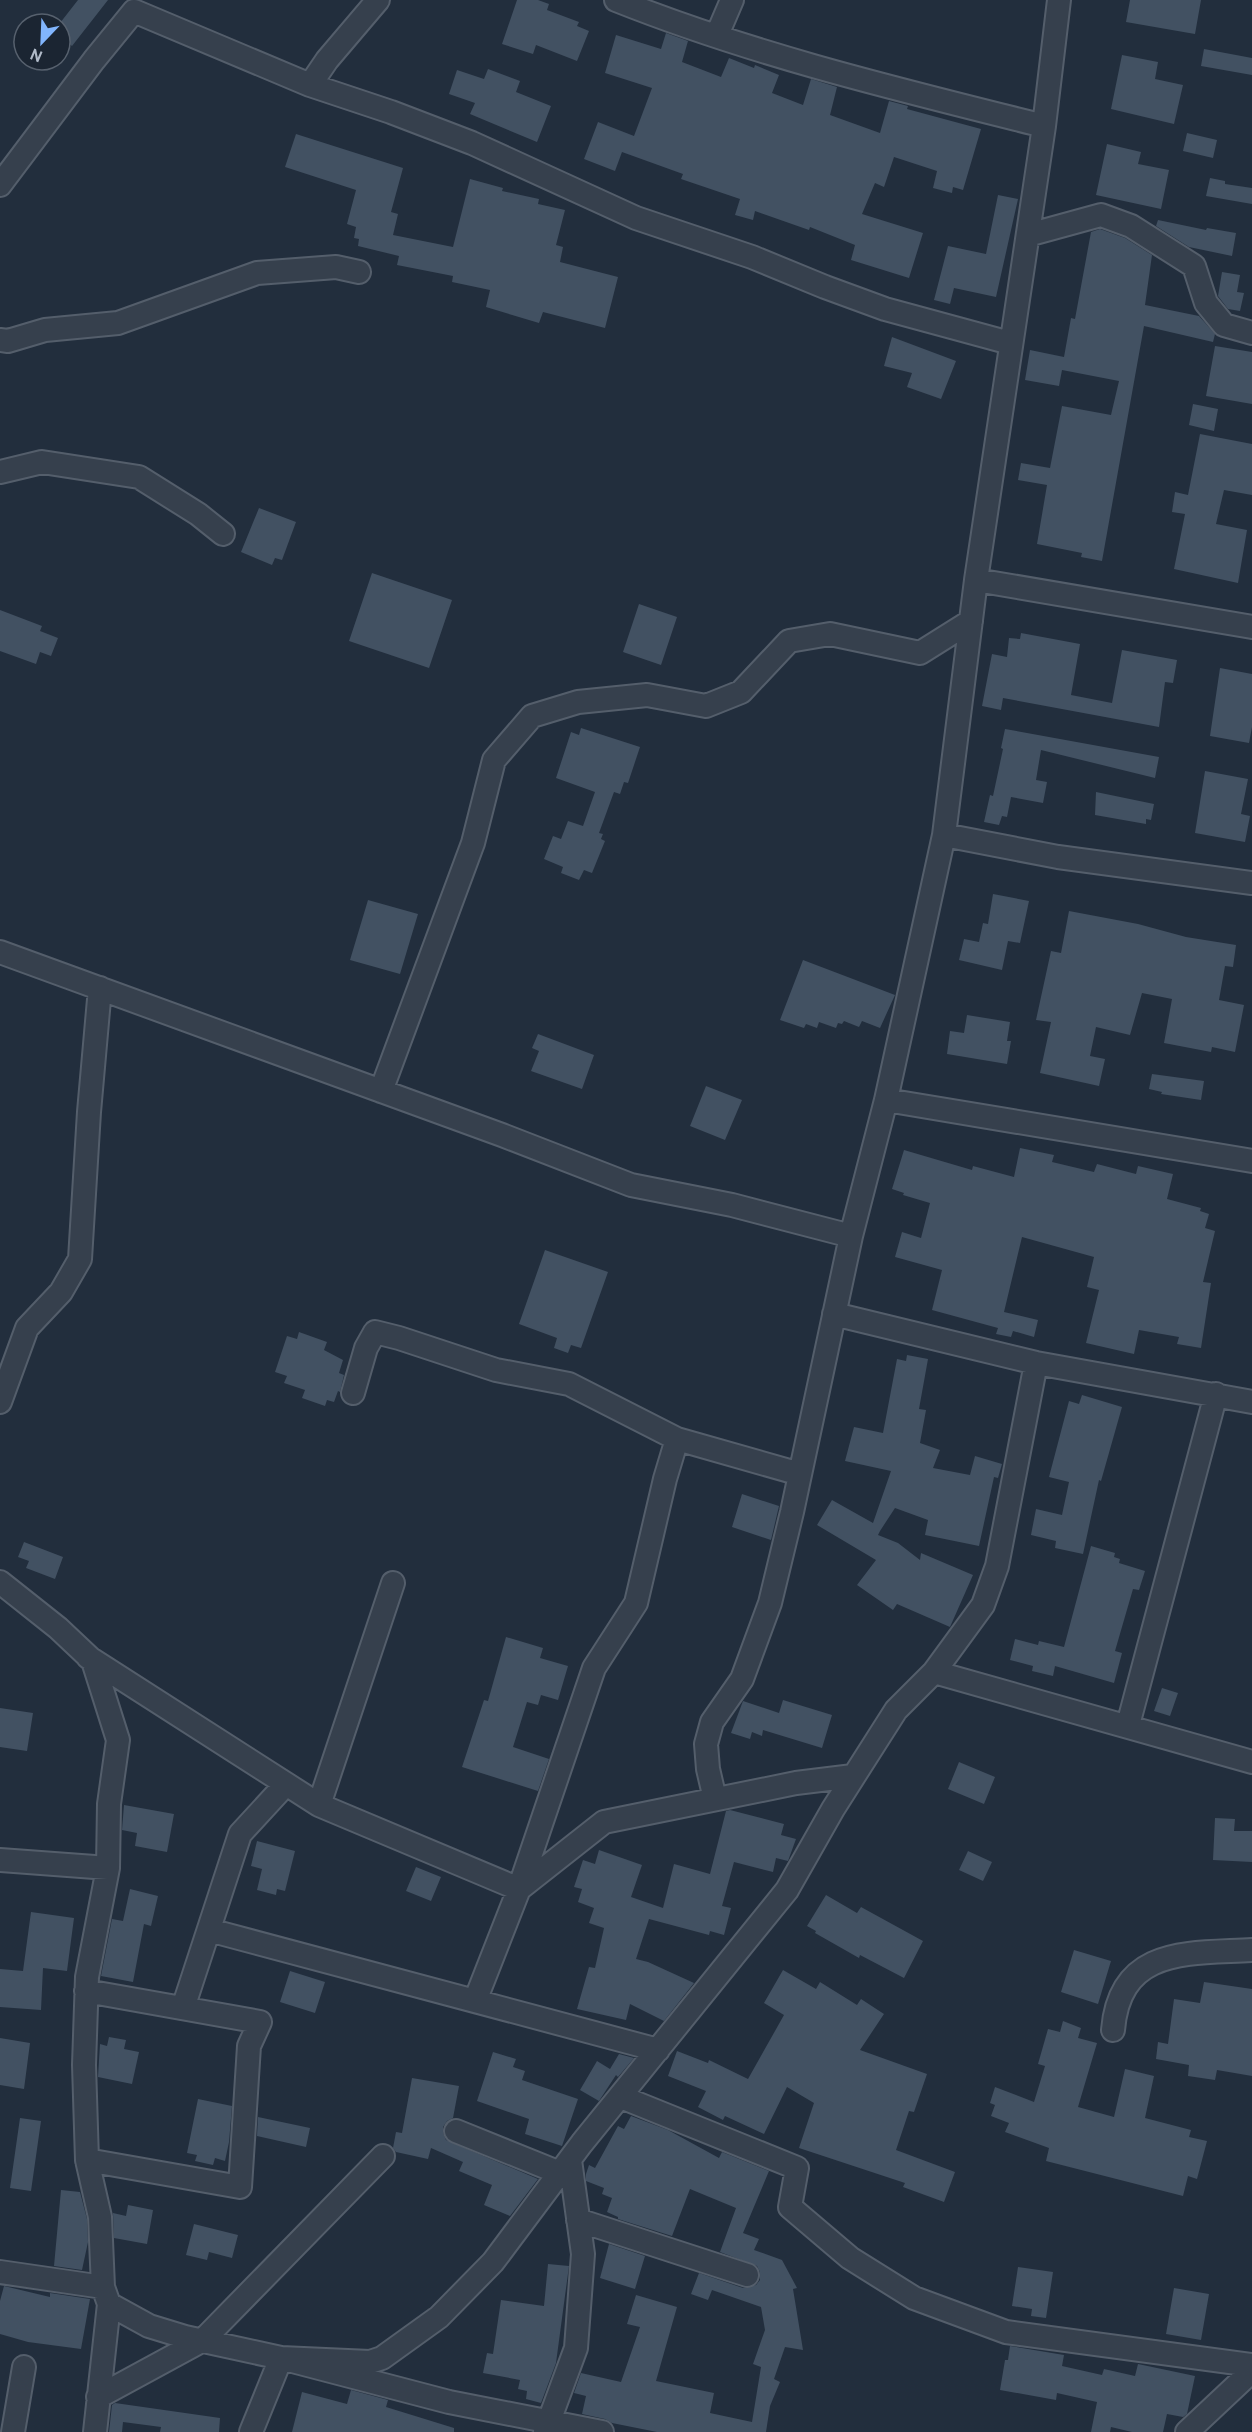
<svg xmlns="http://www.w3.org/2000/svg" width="1252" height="2432" viewBox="0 0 1252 2432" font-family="Overpass,sans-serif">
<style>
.building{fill:#425162}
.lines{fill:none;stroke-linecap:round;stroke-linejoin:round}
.street-casing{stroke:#545e6b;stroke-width:26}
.street{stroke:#36404d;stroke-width:22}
</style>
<rect width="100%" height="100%" fill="#222e3d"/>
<path class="building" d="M78 0H108L72 46 60 36V23Z
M517 0H538L549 4 547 10 579 22 577 26 589 31 577 61 536 45 533 54 502 44Z
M1130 0H1201L1195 34 1126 22Z
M666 33 688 41 682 62 721 77 729 58 754 68 755 65 779 75 772 93 803 105 811 79 837 87 830 115 880 133 889 101 908 106 907 109 981 129 963 190 953 187 952 193 933 188 937 171 894 157 884 187 875 183 862 214 923 233 909 278 851 260 855 245 810 227 809 230 755 211 753 220 735 215 740 199 681 179 683 174 622 152 615 171 584 159 598 122 634 136 652 88 605 73 616 35 661 49Z
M1204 49 1252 58V75L1201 66Z
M1122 55 1158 62 1155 79 1183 85 1174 124 1111 109Z
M488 69 520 81 516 92 551 106 537 142 470 114 475 103 449 94 457 70 484 79Z
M1187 133 1217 140 1213 158 1183 151Z
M296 134 403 168 391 212 398 214 393 235 453 247 470 179 503 188 502 191 539 199 538 204 565 210 556 245 563 247 560 262 618 277 605 328 543 312 539 323 486 307 490 290 452 282 453 276 397 265 399 256 358 246 359 239 354 238 356 227 347 224 356 190 285 167Z
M1107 144 1141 152 1138 164 1169 170 1161 209 1096 195Z
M1210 178 1225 181V184L1252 188V204L1206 196Z
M998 195 1018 199 996 297 954 288 950 304 934 300 948 246 986 254Z
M1158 220 1206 230 1207 228 1236 233 1232 256 1189 247 1156 226Z
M1100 229 1125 238 1152 255 1145 305 1199 316 1215 334 1213 342 1144 326 1102 561 1081 557 1082 553 1037 544 1047 485 1018 480 1021 463 1050 468 1062 406 1111 415 1119 381 1062 370 1059 386 1025 380 1030 350 1064 357 1071 318 1075 319 1091 232Z
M1222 272 1240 275 1237 292 1244 293 1240 311 1228 309 1218 296Z
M892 337 956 361 941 399 907 387 912 373 884 366Z
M1215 346 1252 352V404L1206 396Z
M1193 404 1218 409 1214 431 1189 425Z
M1200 434 1252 444V495L1224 490 1216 524 1247 530 1238 583 1174 569 1185 514 1172 512 1175 492 1188 495Z
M259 508 296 522 282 560 275 558 272 565 241 552Z
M372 573 452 600 429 668 349 641Z
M639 604 677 617 661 665 623 652Z
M0 610 42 626 40 631 58 638 51 656 40 652 36 664 0 651Z
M1021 633 1080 644 1071 695 1112 703 1122 650 1177 660 1173 683 1165 682 1159 727 1003 698 1001 710 982 706 992 654 1007 657 1009 638 1020 639Z
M1220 668 1252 674V727L1249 743 1210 736Z
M581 728 640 747 628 783 624 782 620 794 614 792 599 833 603 834 601 839 605 841 592 873 584 870 579 880 561 873 563 867 544 859 553 836 561 839 568 821 583 826 595 792 556 778 571 732 579 735Z
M1005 729 1159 757 1155 778 1041 750 1036 780 1047 782 1043 803 1011 797 1007 817 1002 816 999 825 984 822 990 795 993 796 1003 749 1001 748Z
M1205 771 1248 779 1241 814 1250 816 1245 842 1195 833Z
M1096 792 1154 804 1151 820 1146 819V824L1095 815Z
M993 894 1029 901 1020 943 1008 941 1002 970 959 960 964 939 979 942 983 923 988 924Z
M368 900 418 914 400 974 350 960Z
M1069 911 1138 924 1186 937 1236 945 1233 967 1225 966 1219 1000 1244 1005 1235 1052 1212 1047 1211 1052 1164 1043 1172 999 1142 993 1130 1035 1096 1027 1090 1056 1105 1059 1099 1086 1040 1073 1051 1022 1036 1020 1051 951 1061 953Z
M803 960 895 995 880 1028 862 1021 859 1027 844 1021 842 1024 838 1023 836 1028 819 1022 817 1028 806 1024 804 1028 780 1020Z
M967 1015 1010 1022 1007 1041H1011L1007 1064 947 1054 950 1031 964 1033Z
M538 1034 594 1055 582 1089 531 1071 539 1051 532 1048Z
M1152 1074 1204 1081 1201 1100 1161 1094 1162 1092 1149 1089Z
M706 1086 742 1100 725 1140 690 1126Z
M1020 1148 1054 1155 1052 1162 1094 1172 1097 1164 1136 1174 1138 1166 1173 1174 1167 1199 1201 1208 1200 1211 1209 1214 1205 1228 1215 1231 1203 1282 1211 1283 1201 1348 1177 1344 1179 1337 1139 1330 1134 1354 1086 1343 1099 1290 1087 1287 1094 1257 1022 1237 1004 1312 1038 1320 1034 1337 1013 1331 1011 1337 996 1334 998 1328 932 1310 942 1270 895 1257 902 1232 921 1238 930 1203 903 1195 904 1193 892 1189 904 1150 972 1170 973 1166 1014 1177Z
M545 1250 608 1272 581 1348 571 1345 568 1353 554 1348 557 1338 519 1324Z
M299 1332 327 1342 324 1350 343 1360 339 1373 344 1375 340 1392 338 1391 334 1402 327 1400 325 1406 302 1398 305 1390 284 1383 287 1376 275 1372 287 1336 297 1339Z
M907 1355 928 1359 919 1409 926 1410 920 1443 940 1450 933 1468 970 1475 975 1456 1002 1464 998 1478 994 1477 979 1546 925 1535 928 1520 895 1508 880 1531 878 1535 898 1543 920 1560 921 1553 973 1575 950 1627 897 1604 893 1610 857 1585 876 1560 817 1525 832 1500 873 1523 891 1471 845 1461 854 1427 883 1433 897 1359 906 1361Z
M1082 1395 1122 1407 1101 1481 1099 1480 1083 1554 1055 1548 1056 1541 1031 1535 1036 1509 1062 1515 1069 1482 1049 1477 1069 1401 1079 1404Z
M742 1494 779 1506 771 1540 732 1527Z
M24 1542 63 1557 55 1579 26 1568 29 1561 18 1557Z
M1091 1546 1115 1553 1114 1557 1120 1559 1119 1563 1145 1571 1139 1590 1133 1589 1115 1651 1122 1653 1114 1683 1055 1666 1053 1676 1032 1671 1033 1666 1010 1660 1015 1639 1038 1645 1039 1641 1064 1647Z
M506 1637 543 1648 540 1658 568 1666 558 1700 541 1695 538 1705 527 1702 513 1747 549 1759 538 1791 462 1767 484 1700 488 1701Z
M1162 1688 1178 1693 1170 1716 1154 1711Z
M783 1700 832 1715 822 1748 763 1730 762 1736 752 1732 750 1739 731 1733 743 1701 779 1713Z
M0 1708 33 1713 27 1751 0 1747Z
M959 1762 995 1777 984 1804 948 1789Z
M124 1805 174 1814 167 1852 135 1846 137 1833 122 1830Z
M730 1810 784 1824 781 1835 796 1839 788 1861 776 1858 773 1872 734 1862 722 1906 731 1908 724 1935 710 1931 709 1935 649 1919 636 1959 648 1962 694 1983 664 2021 630 2004 626 2020 577 2009 589 1967 595 1968 604 1928 589 1923 594 1908 578 1902 582 1889 574 1887 583 1860 595 1864 599 1850 642 1865 631 1897 663 1908 674 1864 710 1874 726 1811Z
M1215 1818 1235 1819 1234 1831H1252V1862L1213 1860Z
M257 1841 295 1851 285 1891 277 1889 276 1895 257 1890 262 1869 251 1866Z
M968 1851 992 1862 983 1881 959 1870Z
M416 1867 441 1877 431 1901 406 1891Z
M130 1889 158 1896 151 1926 144 1924 133 1982 101 1976 112 1919 123 1921Z
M826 1895 857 1913 861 1907 923 1941 904 1978 860 1955 859 1958 815 1933 816 1931 807 1926Z
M31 1912 74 1918 67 1971 43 1968 41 2010 0 2007V1969L23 1971Z
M1074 1950 1111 1961 1098 2004 1061 1992Z
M783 1970 816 1989 820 1982 857 2005 861 1999 884 2014 860 2050 927 2074 914 2112 909 2111 896 2150 955 2172 944 2202 903 2187 905 2183 799 2148 814 2103 787 2087 764 2134 725 2116 723 2120 698 2107 706 2091 668 2076 677 2051 708 2063 709 2060 748 2079 784 2015 764 2003Z
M290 1971 325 1982 315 2013 280 2002Z
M1204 1982 1252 1989V2076L1217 2070 1215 2080 1188 2076 1189 2065 1156 2059 1158 2042 1168 2044 1174 1999 1200 2003Z
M1063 2021 1081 2028 1078 2038 1097 2043 1078 2107 1114 2117 1125 2069 1154 2076 1145 2118 1191 2130 1189 2137 1207 2141 1197 2179 1188 2176 1183 2196 1046 2161 1049 2148 1005 2132 1009 2123 991 2116 995 2105 990 2103 995 2087 1034 2102 1045 2066 1038 2064 1048 2029 1060 2032Z
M109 2037 126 2040 124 2049 139 2052 132 2084 98 2077 100 2044 107 2046Z
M0 2038 30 2043 24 2089 0 2085Z
M493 2052 516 2059 513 2067 525 2071 522 2080 578 2099 562 2146 525 2134 529 2119 477 2101Z
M619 2054 634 2058 618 2077 616 2075 599 2101 580 2090 597 2061 610 2069Z
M412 2078 459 2086 453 2118 447 2121 443 2127V2133L446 2140 538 2179 510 2216 484 2205 492 2185 459 2171 463 2162 431 2148 428 2159 396 2152 393 2148 396 2132 402 2133Z
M198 2099 232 2106 229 2142 225 2161 215 2158 213 2165 195 2161 197 2155 187 2153Z
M631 2116 668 2130 719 2158 722 2152 769 2171 743 2233 759 2239 754 2250 782 2260 797 2288 793 2289 803 2350 785 2347 774 2379 780 2382 770 2406 766 2432H657L612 2423 605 2419 582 2414 586 2396 574 2393 581 2373 621 2382 640 2327 627 2324 636 2295 677 2307 656 2381 714 2393 710 2413 752 2422 761 2367 753 2364 765 2330 761 2307 712 2290 708 2300 691 2294 699 2273 743 2288 756 2285 760 2280V2272L757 2266 720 2252 736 2208 690 2189 672 2236 618 2219V2217L607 2212 612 2198 602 2194 604 2188 586 2181V2174L589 2165 595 2168 618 2126 624 2129Z
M258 2117 310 2128 306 2147 257 2136Z
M20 2118 41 2121 31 2191 10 2188Z
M61 2190 80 2192 87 2219 88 2242 82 2270 54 2266Z
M128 2205 153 2210 147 2244 114 2238 113 2213 126 2216Z
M194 2224 238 2235 232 2258 209 2252 207 2260 186 2255Z
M609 2244 645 2256 635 2289 600 2278Z
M548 2264 569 2266 556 2363 541 2403 526 2399 527 2391 518 2389 520 2380 483 2373 487 2353 493 2354 501 2300 544 2306Z
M1018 2267 1053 2272 1046 2318 1031 2316 1032 2309 1012 2306Z
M4 2286 50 2297V2293L90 2299 81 2349 28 2342 0 2334V2301Z
M1174 2288 1209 2294 1201 2340 1166 2334Z
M1010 2346 1064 2355 1062 2366 1102 2375 1104 2369 1135 2376 1138 2364 1195 2376 1187 2414 1183 2417 1167 2414 1163 2432H1132L1111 2427 1110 2432H1091L1097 2402 1057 2393 1056 2400 1000 2390 1005 2360H1008Z
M351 2390 388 2400 386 2407 454 2428V2432H292L302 2392 347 2404Z
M115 2403 220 2418 219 2432H160L161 2427 123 2422 122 2432H109L112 2405Z"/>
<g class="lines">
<g class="street-casing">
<path id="street" d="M616 0C754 55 900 90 1044 126
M717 35 732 0
M310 85 391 112 472 143 636 218 752 257 825 287 885 309 1010 343
M0 185 94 60 134 11 310 85 327 60 378 0
M1028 235 1101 215 1131 226 1194 266 1206 303 1224 325 1252 333
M0 340 8 341 45 330 118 323 257 273 336 267 359 272
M0 472 42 462 139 477 198 514 223 534
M976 580 1252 627
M944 835 1058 857 1252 883
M0 952 502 1135 631 1185 732 1205 851 1236
M381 1091 473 843 494 760 532 716 578 702 647 695 706 706 741 692 789 641 830 634 920 653 971 621
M886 1100 1252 1161
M834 1314 1036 1363 1252 1402
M353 1393 366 1348 375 1332 399 1338 496 1370 569 1384 677 1439 800 1474
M0 1402 27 1328 61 1292 80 1259 89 1112 100 988
M0 1582 58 1628 93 1661 118 1740 109 1804 108 1868 87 1977 84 2065 87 2160 100 2217 103 2287 109 2304 95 2432
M393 1583 319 1805 519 1889 604 1822 796 1783 853 1776
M88 1657 319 1805
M934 1672 1252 1762
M1128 1725 1216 1394
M715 1799 708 1769 706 1744 712 1722 742 1679 770 1603 792 1512 851 1236 886 1100 944 835 976 580 1044 126 1059 0
M0 1860 108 1868
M209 1930 658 2050
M86 1991 260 2022 249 2046 240 2187 87 2160
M475 2001 519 1889 594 1668 636 1603 665 1479 677 1439
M183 2008 240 1834 286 1784
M1113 2030C1120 1946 1189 1954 1252 1950
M621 2097 797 2168 790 2207 850 2258 914 2298 1006 2332 1252 2365
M456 2131 560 2173
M578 2220 747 2275
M0 2272 103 2287
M109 2304 149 2326 185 2337 281 2358 370 2362 382 2358 439 2317 493 2262 582 2143 787 1890 833 1809 896 1710 934 1672 983 1605 997 1566 1036 1363
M98 2397 203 2340 383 2156
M13 2432 24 2367
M251 2432 281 2358 449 2402 602 2432
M545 2432 576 2348 583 2254 570 2160
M1187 2432 1252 2371"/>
</g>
<use href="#street" class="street"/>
</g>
<g transform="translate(42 42) rotate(203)"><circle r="28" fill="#1b2532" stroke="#57616e" stroke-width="1.5"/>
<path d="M0-4.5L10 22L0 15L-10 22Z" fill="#81b5fd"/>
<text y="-9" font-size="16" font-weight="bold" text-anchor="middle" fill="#b1bbc9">N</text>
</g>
</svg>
